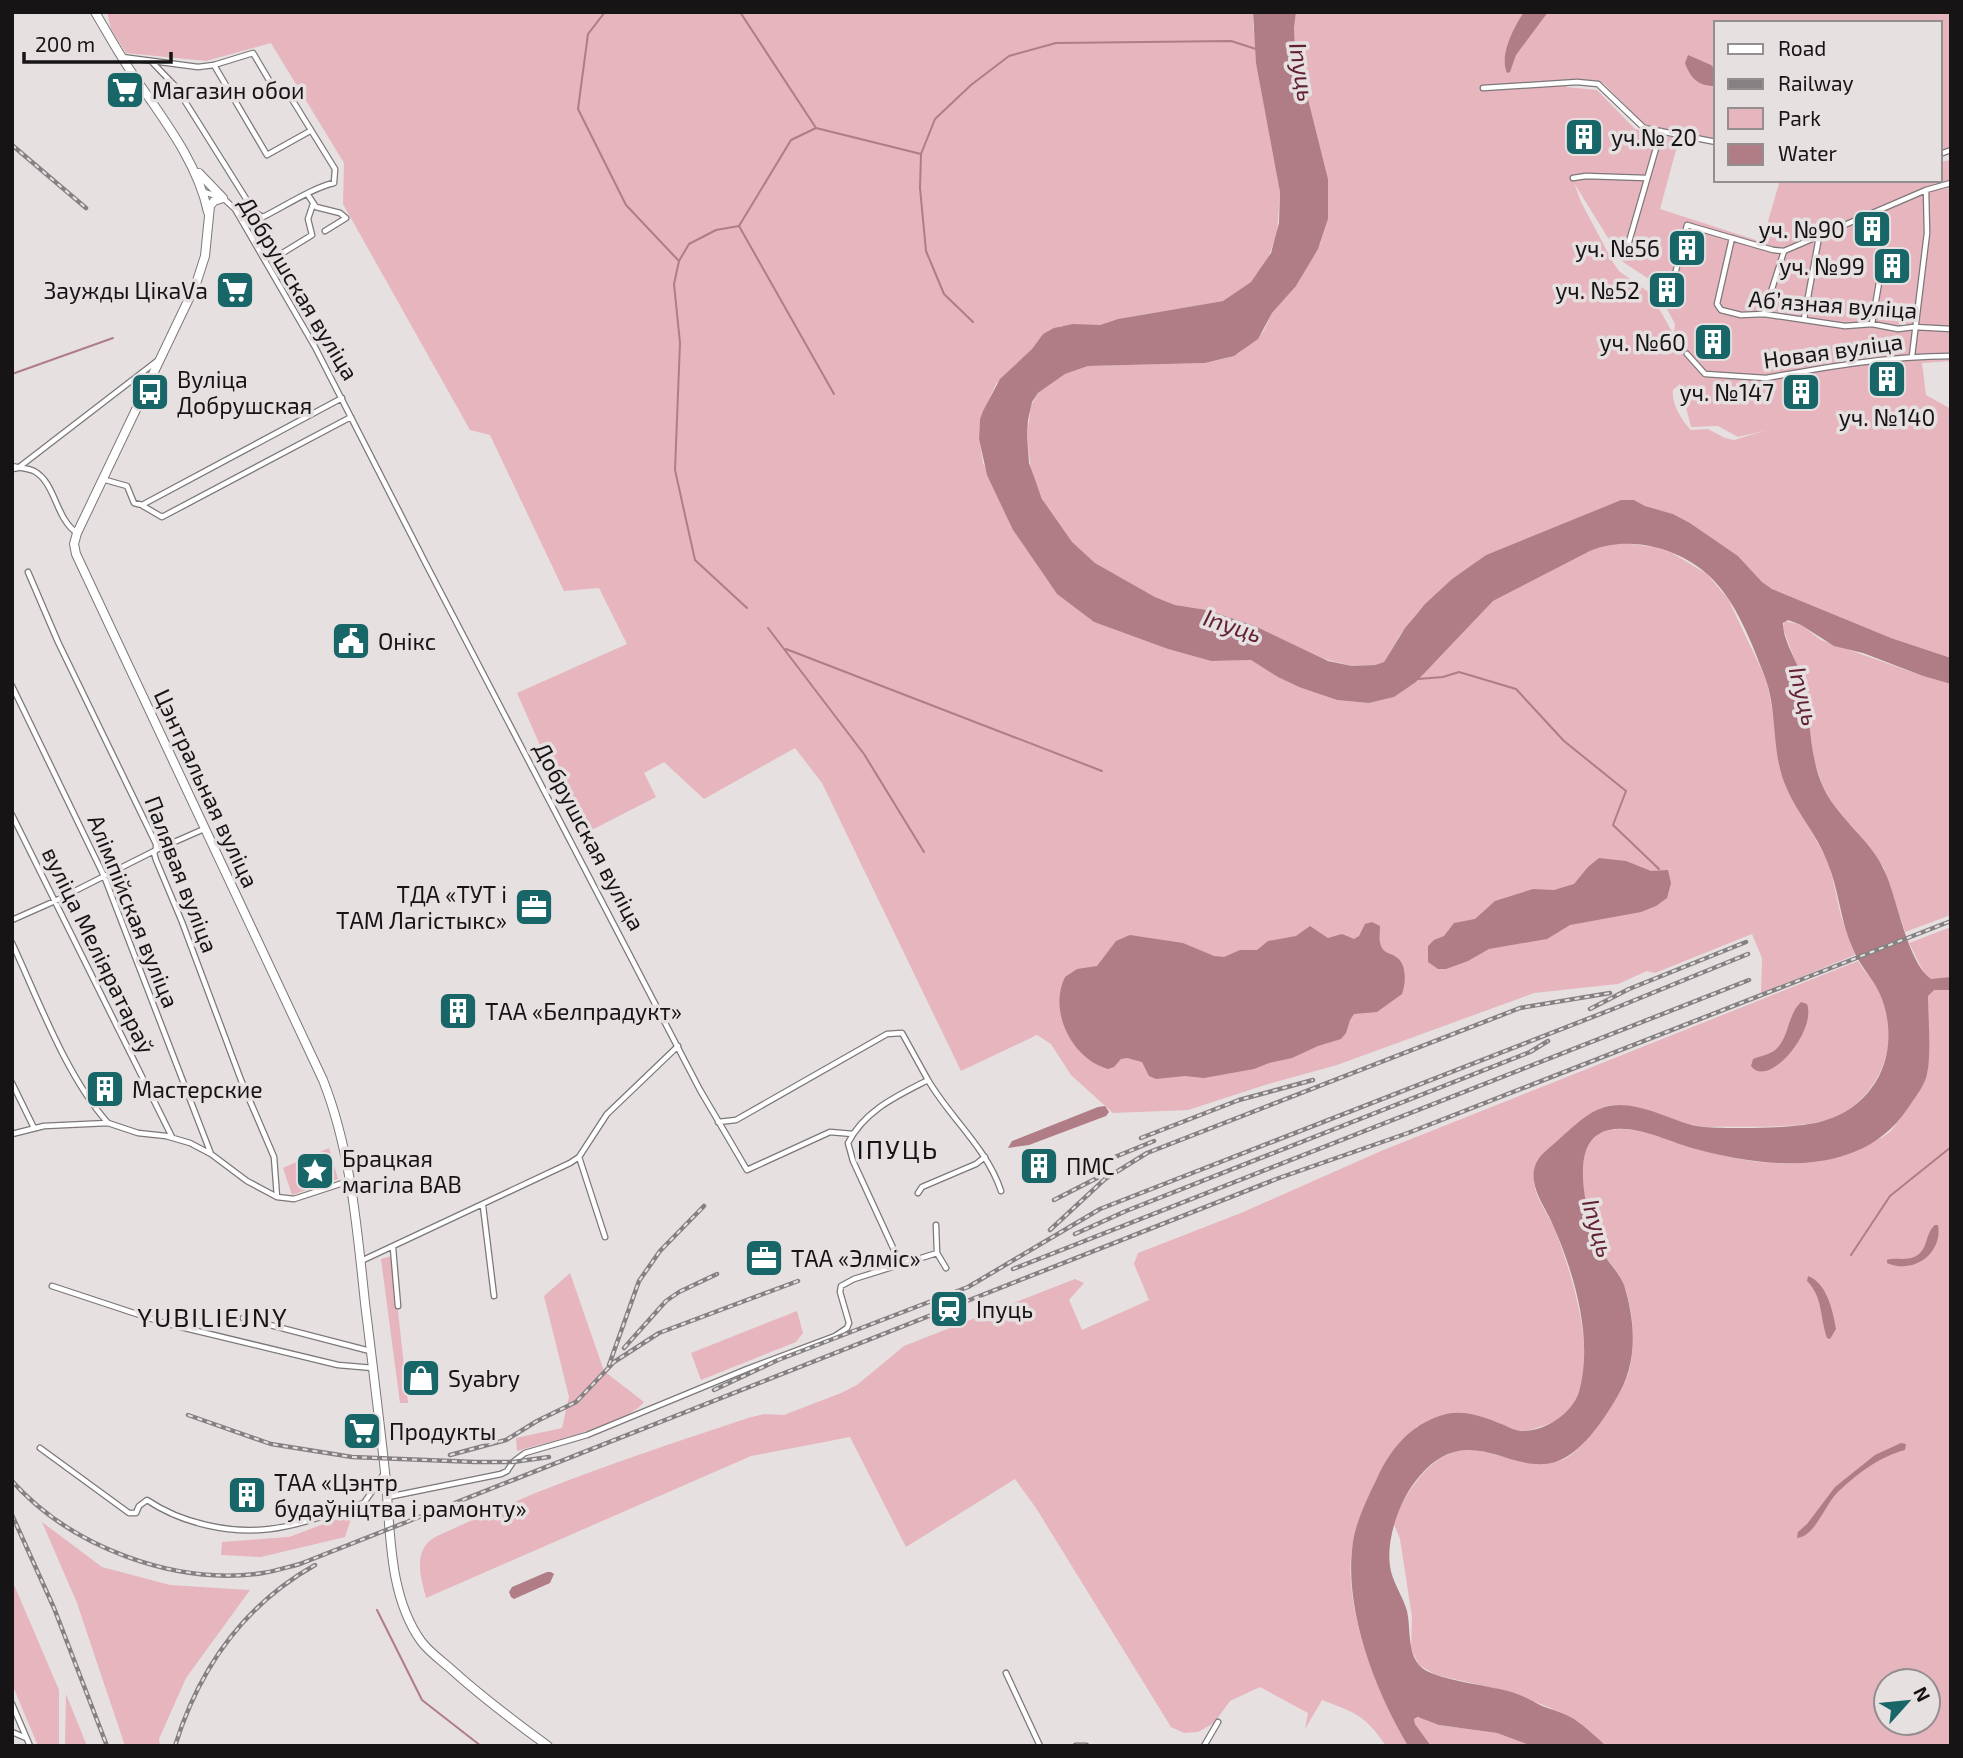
<svg xmlns="http://www.w3.org/2000/svg" width="1963" height="1758" viewBox="0 0 1963 1758" font-family="'Exo 2',sans-serif">
<style>
.green{fill:#e6b5be;fill-rule:evenodd}
.water{fill:#b07d87}
.lines{fill:none;stroke-linecap:round;stroke-linejoin:round}
.stream{stroke:#b07d87;stroke-width:2}
.street-casing{stroke:#7c7778;stroke-width:7}
.primary-casing{stroke:#7c7778;stroke-width:10}
.street{stroke:#fff;stroke-width:4.5}
.primary{stroke:#fff;stroke-width:8}
.rail-casing{stroke:#858182;stroke-width:4.5}
.rail{stroke:#e6e0e1;stroke-width:2;stroke-dasharray:5;stroke-linecap:butt}
.labels{text-anchor:middle;dominant-baseline:central;stroke-width:7;stroke-linejoin:round;paint-order:stroke}
.poi-label{font-size:23px;fill:#161415;stroke:#e6e0e1;text-anchor:start}
.street-label{font-size:23px;fill:#161415;stroke:#e6e0e1}
.water-label{font-size:24px;font-style:italic;fill:#612132;stroke:#e6e0e1}
.quarter-label{font-size:26px;letter-spacing:2px;fill:#161415;stroke:#e6e0e1}
</style>
<rect width="100%" height="100%" fill="#e6e0e1"/>
<path class="green" d="M107 12H1253V26L1280 192 1277 233 1267 261 1251 282 1223 301 1118 319 1100 325 1061 326 1043 334 1032 349 996 384 980 419 979 438 983 463 1013 530 1057 594 1094 622 1168 649 1211 661 1251 660 1292 684 1337 700 1369 703 1394 697 1416 682 1493 601 1590 551 1603 545 1624 543 1654 547 1672 553 1707 574 1728 599 1767 681 1785 785 1829 863 1841 916 1855 955 1761 993 1762 958 1752 934 1655 973 1647 971 1618 984 1534 993 1337 1065 1265 1085 1188 1110 1113 1113 1071 1075 1051 1044 1037 1035 961 1071 822 783 795 748 704 799 664 762 644 773 656 797 580 836 517 693 627 644 599 588 564 591 490 435 470 430 343 204 344 163 271 43 206 61 126 53 111 29Z
M1296 12H1951V147L1940 152V23H1716V139L1645 125 1603 83 1570 80 1566 87 1597 90 1635 129 1679 139 1660 209 1762 242 1780 180H1940V162L1950 160 1951 361 1922 363 1926 395 1951 409V658L1891 638 1772 589 1762 582 1738 556 1690 523 1673 514 1645 506 1634 500H1621L1486 555 1452 579 1417 613 1400 635 1384 662 1375 665 1352 666 1324 659 1255 626 1207 610 1175 605 1155 597 1095 563 1072 543 1047 509 1031 472 1027 435 1031 406 1038 393 1065 374 1088 366 1205 363 1227 358 1239 353 1263 332 1272 313 1298 283 1320 244 1328 219V179L1295 47 1294 28ZM1574 183 1623 262 1652 281 1675 324 1674 335 1650 293 1620 272 1614 264 1581 202ZM1680 384 1691 427 1718 426 1738 437 1764 431 1734 440 1725 438 1708 429 1691 430C1682 421 1671 403 1673 390Z
M1785 621 1801 625 1821 640 1923 676 1951 684V915L1905 932 1884 868 1857 832 1834 808 1822 784 1814 760 1802 679 1783 628Z
M1951 927V1746H1606L1580 1723 1562 1713 1511 1692 1436 1675 1419 1665 1411 1648 1412 1617 1400 1539 1393 1522C1408 1488 1437 1442 1480 1451 1502 1455 1520 1464 1542 1463 1551 1462 1560 1462 1568 1457 1580 1449 1591 1434 1600 1422 1613 1405 1625 1388 1630 1367 1636 1340 1633 1309 1623 1283 1618 1270 1607 1261 1600 1248 1587 1223 1567 1144 1604 1132 1629 1123 1657 1137 1681 1144 1743 1164 1812 1176 1871 1143 1879 1139 1888 1135 1893 1128 1906 1112 1916 1092 1927 1074L1928 1068V996L1923 971 1909 943ZM1886 1681H1928V1723H1886Z
M1858 961C1865 973 1876 984 1882 996 1904 1047 1874 1110 1819 1122 1783 1129 1744 1126 1707 1127 1675 1125 1647 1104 1614 1105 1598 1105 1582 1122 1570 1132 1556 1144 1534 1161 1534 1182 1535 1198 1549 1215 1555 1230 1572 1275 1608 1381 1562 1417 1552 1424 1539 1427 1527 1431L1418 1426C1394 1446 1381 1467 1369 1496 1360 1516 1353 1535 1351 1557 1346 1616 1379 1696 1408 1746H1386C1365 1715 1356 1713 1322 1700L1305 1729 1308 1713 1260 1687 1230 1701 1214 1723 1198 1732 1184 1733 1171 1727 1036 1508 1015 1479 906 1547 850 1437 751 1456 426 1598C422 1581 415 1561 425 1546 433 1535 446 1533 457 1527 551 1483 649 1451 748 1418L764 1414 784 1415 841 1393 857 1385 904 1346 1075 1279 1084 1283 1069 1300 1082 1330 1149 1300 1134 1264 1138 1253 1241 1213 1381 1151Z
M329 1148 338 1179 292 1195 283 1168Z
M392 1256 408 1403H400L381 1259Z
M570 1273 604 1371 644 1402C626 1425 547 1442 517 1451L516 1438 562 1428 569 1397 544 1296Z
M797 1311 803 1333 796 1342 701 1380 691 1353Z
M353 1513 345 1537 261 1557 221 1555 222 1542 289 1537Z
M42 1522 102 1567 170 1585 250 1590 186 1678 159 1739 160 1746H125L77 1603Z
M12 1580 59 1690V1746H38L12 1684Z
M66 1694 87 1746H65Z
M1421 1717 1439 1725 1497 1733 1532 1746H1431L1415 1724 1414 1719Z"/>
<path class="water" d="M1253 12H1296L1294 28 1295 47 1328 179V219L1318 249 1296 286 1272 313 1258 339 1234 356 1205 363 1088 366 1065 374 1038 393 1032 402 1028 420 1027 435 1029 463 1042 499 1072 542 1095 563 1155 597 1175 605 1207 610 1255 626 1328 661 1352 666 1375 665 1384 662 1405 628 1425 604 1452 579 1486 555 1621 500H1634L1645 506 1673 514 1690 523 1738 556 1762 582 1772 589 1891 638 1951 658V684L1923 676 1863 653 1834 646 1801 625 1788 620 1783 623C1783 641 1797 660 1802 678 1811 712 1808 749 1821 782 1835 818 1870 837 1885 872 1897 898 1908 964 1931 979L1951 977V990H1934L1928 996C1928 1017 1932 1059 1926 1078 1922 1089 1914 1099 1908 1108 1860 1180 1764 1168 1692 1148 1666 1141 1625 1119 1599 1134 1568 1151 1589 1227 1602 1251 1608 1263 1619 1272 1624 1285 1636 1324 1638 1364 1616 1399 1602 1422 1581 1454 1555 1462 1524 1471 1497 1449 1467 1450 1418 1451 1384 1524 1390 1566 1392 1582 1403 1596 1407 1611 1411 1629 1407 1650 1419 1665 1431 1681 1495 1685 1517 1694 1526 1697 1534 1702 1542 1706 1553 1710 1564 1713 1574 1719 1586 1727 1596 1737 1606 1746H1532L1497 1733 1439 1725 1418 1717 1414 1719 1415 1724 1431 1746H1408C1374 1689 1341 1603 1354 1536 1359 1515 1369 1495 1378 1476 1390 1451 1407 1429 1434 1418 1459 1407 1479 1415 1504 1425 1510 1428 1514 1430 1521 1431 1544 1432 1572 1414 1579 1392 1594 1339 1574 1272 1552 1223 1546 1209 1536 1196 1534 1181 1532 1167 1537 1158 1548 1149 1590 1113 1601 1092 1660 1114 1675 1119 1689 1126 1704 1127 1734 1129 1796 1129 1823 1121 1876 1106 1899 1055 1884 1005 1879 984 1861 969 1853 949 1840 921 1839 889 1827 861 1817 835 1798 814 1787 789 1770 753 1779 709 1763 672 1752 644 1740 613 1722 590 1694 552 1634 532 1590 551L1493 601 1416 682 1394 697 1369 703 1337 700 1299 687 1278 677 1251 660 1211 661 1168 649 1094 622 1057 594 1013 530 987 475 979 439 980 419 983 411 1000 379 1032 349 1043 334 1054 328 1073 324 1100 325 1118 319 1223 301 1251 282 1271 253 1279 223 1280 192 1256 63Z
M1524 12H1548L1516 55 1510 72 1507 73C1499 55 1514 27 1524 12Z
M1688 55 1711 65 1716 70V86C1698 86 1691 79 1685 63Z
M1599 858 1626 861 1651 871 1668 870 1671 883 1667 898 1656 906 1641 912 1570 925 1547 939 1489 949 1468 961 1446 969H1438L1428 962V946L1434 940 1444 936 1454 923 1475 919 1495 901 1533 889 1554 890 1574 884 1588 867Z
M1372 922 1380 926C1380 934 1378 941 1382 948 1386 954 1391 953 1396 957 1407 963 1406 984 1402 994L1377 1012 1354 1014 1350 1020 1346 1033 1341 1039 1318 1046 1292 1058 1269 1063 1254 1069 1204 1078 1185 1076 1156 1079 1149 1076 1142 1062 1127 1058 1121 1059 1114 1067 1108 1069C1072 1059 1048 1011 1065 977L1077 969 1097 966 1116 941 1130 935 1183 943 1214 956 1224 957 1240 950H1257L1268 941 1296 936 1310 926 1328 938 1342 934 1354 939 1359 936 1365 924Z
M1801 1002 1807 1004C1817 1031 1768 1090 1751 1066L1753 1059C1760 1056 1768 1055 1774 1051 1789 1040 1787 1015 1801 1002Z
M1105 1106 1109 1112 1106 1116 1029 1145 1008 1148 1012 1141 1098 1107Z
M1935 1225H1938C1943 1253 1914 1275 1887 1263V1260C1895 1257 1905 1261 1914 1257 1929 1251 1924 1234 1935 1225Z
M1808 1276C1827 1283 1833 1311 1836 1329L1830 1339 1827 1338C1820 1318 1823 1297 1807 1281Z
M1901 1443 1906 1444 1905 1450C1880 1456 1854 1476 1836 1494 1824 1507 1815 1536 1797 1538L1798 1532 1807 1524 1835 1487 1875 1455Z
M547 1572H551L554 1574 550 1583 514 1599 511 1597 509 1592 512 1587Z"/>
<g class="lines">
<path class="stream" d="M605 12 588 34 578 109 626 205 678 260
M740 12 816 128 921 154
M816 128 791 140 739 226 834 394
M739 226 716 230 689 244 679 261 674 284 680 343 675 470 695 560 747 608
M973 322 944 294 926 251 920 188 921 154 935 119 971 85 1009 56 1056 43 1231 41 1256 49
M12 374 113 338
M768 628 864 754 924 852
M786 649 1102 771
M1418 679 1443 677 1459 672 1516 689 1564 741 1626 791 1613 825 1659 869
M1851 1255 1890 1196 1951 1147
M377 1610 422 1700 481 1746"/>
<g class="street-casing">
<path id="street" d="M122 57 198 67 214 65 253 53 276 92 285 88 335 169 334 183C314 187 283 207 263 217L255 213 241 218
M152 62 176 87 255 213
M214 65 267 155 310 131
M1483 88 1577 82 1598 84 1644 128 1716 142
M1940 154 1951 150
M1573 178 1586 176 1646 178
M204 192 223 198 235 209 315 347 426 564 700 1090 747 1170 830 1132 853 1134
M308 195 316 207 340 213 346 218 325 231
M1732 238 1717 304 1721 310 1741 315 1764 314 1845 326 1872 324 1898 329 1914 327 1951 329
M1628 245 1661 131
M281 254 312 235 308 219 313 204
M1672 287 1687 225 1773 250 1784 251 1926 190 1951 183
M1764 314 1784 251
M1804 319 1819 237
M1872 324 1882 265 1881 210
M1687 354 1705 374 1766 378C1827 367 1888 356 1951 356
M1912 356 1927 233 1926 190
M12 466C19 468 27 468 34 471 56 483 55 518 77 533
M12 469 18 468 157 361
M102 479 127 486 134 503 142 505 342 398
M143 506 162 517 351 417
M28 572 58 642 156 844V850L154 853 156 860 182 922 241 1080 274 1157 277 1197
M12 686 104 876 211 1154
M12 815 172 1137
M12 920 55 901 156 850 204 829
M12 943C39 1001 66 1076 108 1123
M928 1080C950 1118 987 1148 1001 1191
M12 1083 34 1128
M718 1122 736 1120 887 1034 902 1033 928 1080C897 1096 865 1110 848 1143L853 1161 900 1263
M12 1134 44 1126 108 1123 138 1133 166 1136 190 1143 211 1154 247 1181 277 1197 294 1199 349 1181
M579 1157 605 1237
M918 1193 922 1187 976 1164 985 1157
M483 1206 494 1296
M393 1248 398 1306
M937 1253 946 1268
M361 1261 570 1163 579 1157 607 1114 678 1046
M52 1286 164 1323 338 1365 373 1368
M243 1318 370 1351
M40 1448 129 1513H136L139 1506 147 1500C181 1523 229 1534 270 1529 302 1525 333 1512 364 1503L387 1514
M388 1497 501 1474 507 1471 513 1462 525 1453 587 1435 747 1369 835 1336 847 1328 849 1323 840 1292 841 1286 854 1279 937 1253 936 1225
M364 1503 383 1475
M1006 1673 1040 1746
M12 1704 30 1746
M12 1732 26 1738
M1076 1746H1086
M1204 1746 1218 1722"/>
</g>
<g class="primary-casing">
<path id="primary" d="M95 12C108 34 120 56 134 76 163 119 197 161 208 212
M199 173 223 198
M223 198 214 201 210 206 205 256 196 284 77 533 74 544 76 554 323 1080C351 1151 357 1228 365 1303 372 1360 379 1416 385 1472 391 1527 387 1593 421 1641 429 1652 442 1661 452 1670 482 1697 515 1722 548 1746"/>
</g>
<use href="#street" class="street"/>
<use href="#primary" class="primary"/>
<g class="rail-casing">
<path id="rail" d="M12 145 86 208
M1590 1009 1629 989 1746 942
M1141 1138 1239 1100 1313 1080
M1083 1170 1154 1141
M1054 1200 1097 1178
M1050 1230 1105 1179 1147 1153 1520 1008 1610 993
M1075 1234 1126 1211 1530 1052 1548 1041
M1013 1269 1749 980
M624 1348 666 1301 679 1292 717 1274
M609 1365 639 1281 660 1251 704 1206
M714 1390 778 1360 968 1287 1100 1209 1613 1009 1748 954
M188 1415 271 1444 352 1457 475 1462H513L549 1457
M450 1455 506 1440 537 1421 576 1402 614 1362 659 1333 798 1281
M12 1481C71 1547 175 1586 263 1573 275 1571 288 1567 300 1564L1279 1178 1408 1133 1951 921
M12 1515 54 1608 107 1746
M175 1746C199 1669 244 1605 315 1565"/>
</g>
<use href="#rail" class="rail"/>
</g>
<defs>
<g id="supermarket-square" transform="scale(2.0125)"><rect x="-9" y="-9" width="18" height="18" rx="4" fill="#186668" stroke="#e6e0e1"/><path d="M-6-5.5h2.5l.6 2H6L4.5 2H-2.5L-4.4-4H-6ZM-1.5 3.2a1.3 1.3 0 1 0 .1 0ZM3 3.2a1.3 1.3 0 1 0 .1 0Z" fill="#fff"/></g>
<g id="building-square" transform="scale(2.0125)"><rect x="-9" y="-9" width="18" height="18" rx="4" fill="#186668" stroke="#e6e0e1"/><path d="M-4-6H4V6H1V3H-1V6H-4ZM-2.5-4.3h1.7v1.8h-1.7ZM.8-4.3h1.7v1.8H.8ZM-2.5-1h1.7V.8h-1.7ZM.8-1h1.7V.8H.8Z" fill="#fff"/></g>
<g id="bus-square" transform="scale(2.0125)"><rect x="-9" y="-9" width="18" height="18" rx="4" fill="#186668" stroke="#e6e0e1"/><path d="M-5-6H5V4H4V6H2V4H-2V6H-4V4H-5ZM-3.5-4V0h7V-4ZM-3.5 1.2v1.5H-2V1.2ZM2 1.2v1.5H3.5V1.2Z" fill="#fff"/></g>
<g id="civic-square" transform="scale(2.0125)"><rect x="-9" y="-9" width="18" height="18" rx="4" fill="#186668" stroke="#e6e0e1"/><path d="M-.6-6.5H3V-4.5H.6V-3L4-1V1h2V6H-6V1h2V-1L-.6-3ZM-1.2 2.5V6h2.4V2.5Z" fill="#fff"/></g>
<g id="office-square" transform="scale(2.0125)"><rect x="-9" y="-9" width="18" height="18" rx="4" fill="#186668" stroke="#e6e0e1"/><path d="M-6-3h4V-5.5h4V-3h4V5H-6ZM-1-4.5V-3h2v-1.5ZM-6 0V1H6V0Z" fill="#fff"/></g>
<g id="sight-square" transform="scale(2.0125)"><rect x="-9" y="-9" width="18" height="18" rx="4" fill="#186668" stroke="#e6e0e1"/><path d="M0-6L1.8-2.2L6-1.7L2.9 1.2L3.7 5.4L0 3.3L-3.7 5.4L-2.9 1.2L-6-1.7L-1.8-2.2Z" fill="#fff"/></g>
<g id="station-square" transform="scale(2.0125)"><rect x="-9" y="-9" width="18" height="18" rx="4" fill="#186668" stroke="#e6e0e1"/><path d="M-3-6H3Q5-6 5-4V2Q5 4 3 4L4.5 6H3L1.5 4h-3L-3 6H-4.5L-3 4Q-5 4-5 2V-4Q-5-6-3-6ZM-3.5-4v3h7v-3ZM-3.5 1v1.5H-2V1ZM2 1v1.5H3.5V1Z" fill="#fff"/></g>
<g id="shop-square" transform="scale(2.0125)"><rect x="-9" y="-9" width="18" height="18" rx="4" fill="#186668" stroke="#e6e0e1"/><path d="M-5-2.5h2.3a2.7 3.5 0 0 1 5.4 0H5L5.5 6h-11ZM-1.5-2.5h3a1.5 2.3 0 0 0-3 0Z" fill="#fff"/></g>
</defs>
<g fill-rule="evenodd">
<use href="#supermarket-square" x="125" y="90"/>
<use href="#building-square" x="1584" y="137"/>
<use href="#building-square" x="1872" y="229"/>
<use href="#building-square" x="1687" y="248"/>
<use href="#building-square" x="1892" y="266"/>
<use href="#supermarket-square" x="235" y="290"/>
<use href="#building-square" x="1667" y="290"/>
<use href="#building-square" x="1713" y="342"/>
<use href="#building-square" x="1887" y="379"/>
<use href="#bus-square" x="150" y="392"/>
<use href="#building-square" x="1801" y="392"/>
<use href="#civic-square" x="351" y="641"/>
<use href="#office-square" x="534" y="907"/>
<use href="#building-square" x="458" y="1011"/>
<use href="#building-square" x="105" y="1089"/>
<use href="#building-square" x="1039" y="1166"/>
<use href="#sight-square" x="315" y="1171"/>
<use href="#office-square" x="764" y="1258"/>
<use href="#station-square" x="949" y="1309"/>
<use href="#shop-square" x="421" y="1378"/>
<use href="#supermarket-square" x="362" y="1431"/>
<use href="#building-square" x="247" y="1495"/>
</g>
<g class="labels">
<g class="poi-label">
<text x="152" y="90">Магазин обои</text>
<text x="1611" y="137">уч.№ 20</text>
<text x="1845" y="229" text-anchor="end">уч. №90</text>
<text x="1660" y="248" text-anchor="end">уч. №56</text>
<text x="1865" y="266" text-anchor="end">уч. №99</text>
<text x="208" y="290" text-anchor="end">Заужды ЦікаVа</text>
<text x="1640" y="290" text-anchor="end">уч. №52</text>
<text x="1686" y="342" text-anchor="end">уч. №60</text>
<text x="177" y="379">Вуліца<tspan x="177" dy="26">Добрушская</tspan></text>
<text x="1774" y="392" text-anchor="end">уч. №147</text>
<text x="1887" y="417" text-anchor="middle">уч. №140</text>
<text x="378" y="641">Онікс</text>
<text x="507" y="894" text-anchor="end">ТДА «ТУТ і<tspan x="507" dy="26">ТАМ Лагістыкс»</tspan></text>
<text x="485" y="1011">ТАА «Белпрадукт»</text>
<text x="132" y="1089">Мастерские</text>
<text x="342" y="1158">Брацкая<tspan x="342" dy="26">магіла ВАВ</tspan></text>
<text x="1066" y="1166">ПМС</text>
<text x="791" y="1258">ТАА «Элміс»</text>
<text x="976" y="1309">Іпуць</text>
<text x="448" y="1378">Syabry</text>
<text x="389" y="1431">Продукты</text>
<text x="274" y="1482">ТАА «Цэнтр<tspan x="274" dy="26">будаўніцтва і рамонту»</tspan></text>
</g>
<g class="street-label">
<text transform="translate(299 288) rotate(59)">Добрушская вуліца</text>
<text transform="translate(1833 304) rotate(4)">Абʼязная вуліца</text>
<text transform="translate(1833 350) rotate(-8)">Новая вуліца</text>
<text transform="translate(207 788) rotate(65)">Цэнтральная вуліца</text>
<text transform="translate(590 836) rotate(62)">Добрушская вуліца</text>
<text transform="translate(182 874) rotate(69)">Палявая вуліца</text>
<text transform="translate(134 911) rotate(68)">Алімпійская вуліца</text>
<text transform="translate(99 950) rotate(64)">вуліца Меліяратараў</text>
</g>
<g class="water-label">
<text transform="translate(1303 72) rotate(81)">Іпуць</text>
<text transform="translate(1233 625) rotate(18)">Іпуць</text>
<text transform="translate(1805 696) rotate(76)">Іпуць</text>
<text transform="translate(1599 1228) rotate(74)">Іпуць</text>
</g>
<g class="quarter-label">
<text x="898" y="1148">ІПУЦЬ</text>
<text x="213" y="1316">YUBILIEJNY</text>
</g>
</g>
<rect width="1963" height="1758" fill="none" stroke="#161415" stroke-width="28"/>
<rect x="1714" y="21" width="228" height="161" fill="#e6e0e1" stroke="#938e8f" stroke-width="2"/>
<rect x="1728" y="44" width="35" height="10" fill="#ffffff" stroke="#938e8f" stroke-width="2"/>
<text x="1778" y="56" font-size="21" fill="#161415">Road</text>
<rect x="1728" y="79" width="35" height="10" fill="#858182" stroke="#938e8f" stroke-width="2"/>
<text x="1778" y="91" font-size="21" fill="#161415">Railway</text>
<rect x="1728" y="108" width="35" height="21" fill="#e6b5be" stroke="#938e8f" stroke-width="2"/>
<text x="1778" y="126" font-size="21" fill="#161415">Park</text>
<rect x="1728" y="144" width="35" height="21" fill="#b07d87" stroke="#938e8f" stroke-width="2"/>
<text x="1778" y="161" font-size="21" fill="#161415">Water</text>
<g transform="translate(1907 1702) rotate(63)"><circle r="33" fill="#e6e0e1" stroke="#938e8f" stroke-width="2"/>
<path d="M0-5L12 26L0 18L-12 26Z" fill="#186668"/>
<text y="-10" font-size="19" font-weight="bold" text-anchor="middle" fill="#161415">N</text>
</g>
<path d="M24 52v10h147v-10" fill="none" stroke="#161415" stroke-width="3.5"/>
<text x="35" y="52" font-size="21" fill="#161415" stroke="#e6e0e1" stroke-width="5" paint-order="stroke">200 m</text>
</svg>
